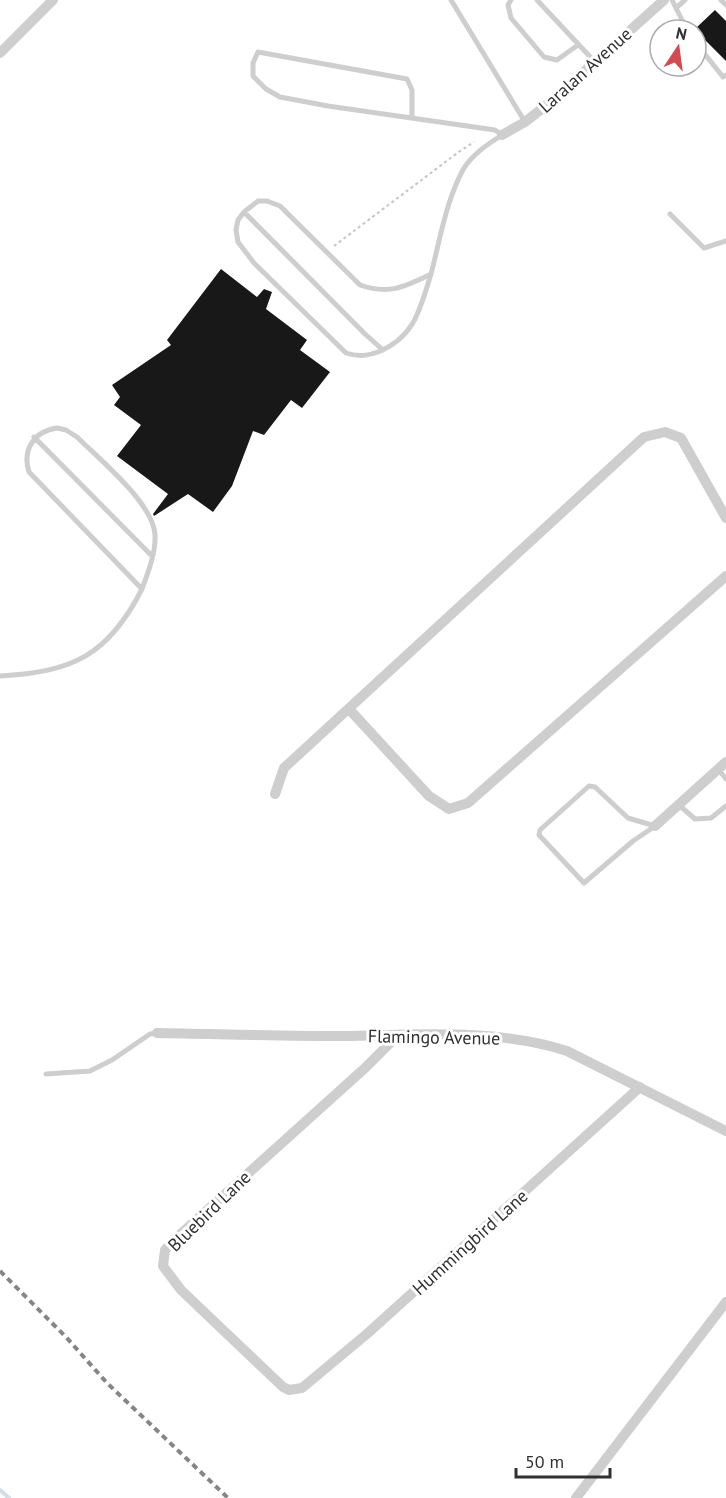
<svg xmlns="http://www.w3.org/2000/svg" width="726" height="1498" viewBox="0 0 726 1498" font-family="'PT Sans',sans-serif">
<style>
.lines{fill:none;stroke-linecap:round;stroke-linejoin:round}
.stream{stroke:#d0dfe9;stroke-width:4}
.building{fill:#181818}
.path{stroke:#c5c5c5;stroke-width:2;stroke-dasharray:3 3;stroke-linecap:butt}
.service{stroke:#cecece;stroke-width:5}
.minor{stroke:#cecece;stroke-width:10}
.rail{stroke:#868686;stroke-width:4;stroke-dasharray:6 4.5;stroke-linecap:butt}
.labels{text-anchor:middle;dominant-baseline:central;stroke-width:6;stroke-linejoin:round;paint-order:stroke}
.street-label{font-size:18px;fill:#313131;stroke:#fff}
</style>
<rect width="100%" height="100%" fill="#fff"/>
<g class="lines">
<path class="stream" d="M0 1490 9 1498"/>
</g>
<path class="building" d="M715 10 726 21V61L698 33 699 32 696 28Z
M221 269 257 297 264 289 272 292 266 309 307 340 300 350 330 372 302 408 291 400 264 435 253 431 232 486 213 512 188 494 154 516 153 514 168 494 117 456 141 425 114 405 120 397 112 385 171 345 167 340Z"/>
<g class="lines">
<path class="path" d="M334 246 460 151 474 142"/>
<path class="service" d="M451 0 525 122
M511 0 508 5 511 18 544 57 557 60 578 45
M537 0 594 61
M672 0 687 30
M721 0 726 5
M677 7 685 0
M696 43 723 77 726 75
M412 117V90L407 79 258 52 253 63V76L266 89 280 97 328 106 495 130 502 135C488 144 473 154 464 168 446 200 440 240 431 274
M258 201H267L280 206 360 285C389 295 404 287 431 274 420 309 415 337 378 352 366 356 358 357 346 353L254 263 238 242 236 230 238 220 244 212Z
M244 212 365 334 383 350
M670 214 704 248 726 241
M57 428 66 430 77 437C99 459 154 504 155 535 156 552 148 573 142 589L29 472C22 450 34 431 57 428Z
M34 437 152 556
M0 676C72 672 108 656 142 589
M718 769 726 779
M589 786 595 787 628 818 655 826 633 841 584 883 539 835 540 830Z
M679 805 695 819 711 818 726 806
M46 1074 90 1071 112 1060 150 1034 157 1033"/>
<path class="minor" d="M0 53 53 0
M502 135 525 122 548 104 664 0
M349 709 429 796 449 809 468 803 726 576
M275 794 284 768 644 437 665 432 681 438 726 518
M655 826 726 762
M157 1033C219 1034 282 1036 344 1036 418 1035 495 1028 567 1051L726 1131
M398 1035 365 1068 173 1241 165 1250 163 1266 181 1290 283 1387 289 1390 302 1388 368 1333 640 1087
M576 1498 726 1302"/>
<path class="rail" d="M0 1271 66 1337 107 1383 228 1498"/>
</g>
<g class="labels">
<g class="street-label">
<text transform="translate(585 70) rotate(-42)">Laralan Avenue</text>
<text transform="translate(434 1037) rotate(1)">Flamingo Avenue</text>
<text transform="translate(209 1211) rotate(-44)">Bluebird Lane</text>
<text transform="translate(470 1242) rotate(-42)">Hummingbird Lane</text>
</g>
</g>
<g transform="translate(678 48) rotate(13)"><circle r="28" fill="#ffffff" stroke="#adadad" stroke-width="1.5"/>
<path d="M0-4.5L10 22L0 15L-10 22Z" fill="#d14b51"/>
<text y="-9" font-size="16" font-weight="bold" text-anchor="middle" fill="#313131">N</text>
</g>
<path d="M516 1468v9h94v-9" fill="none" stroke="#313131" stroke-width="3"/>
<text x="525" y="1468" font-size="18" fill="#313131" stroke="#ffffff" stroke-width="4.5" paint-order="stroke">50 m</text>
</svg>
